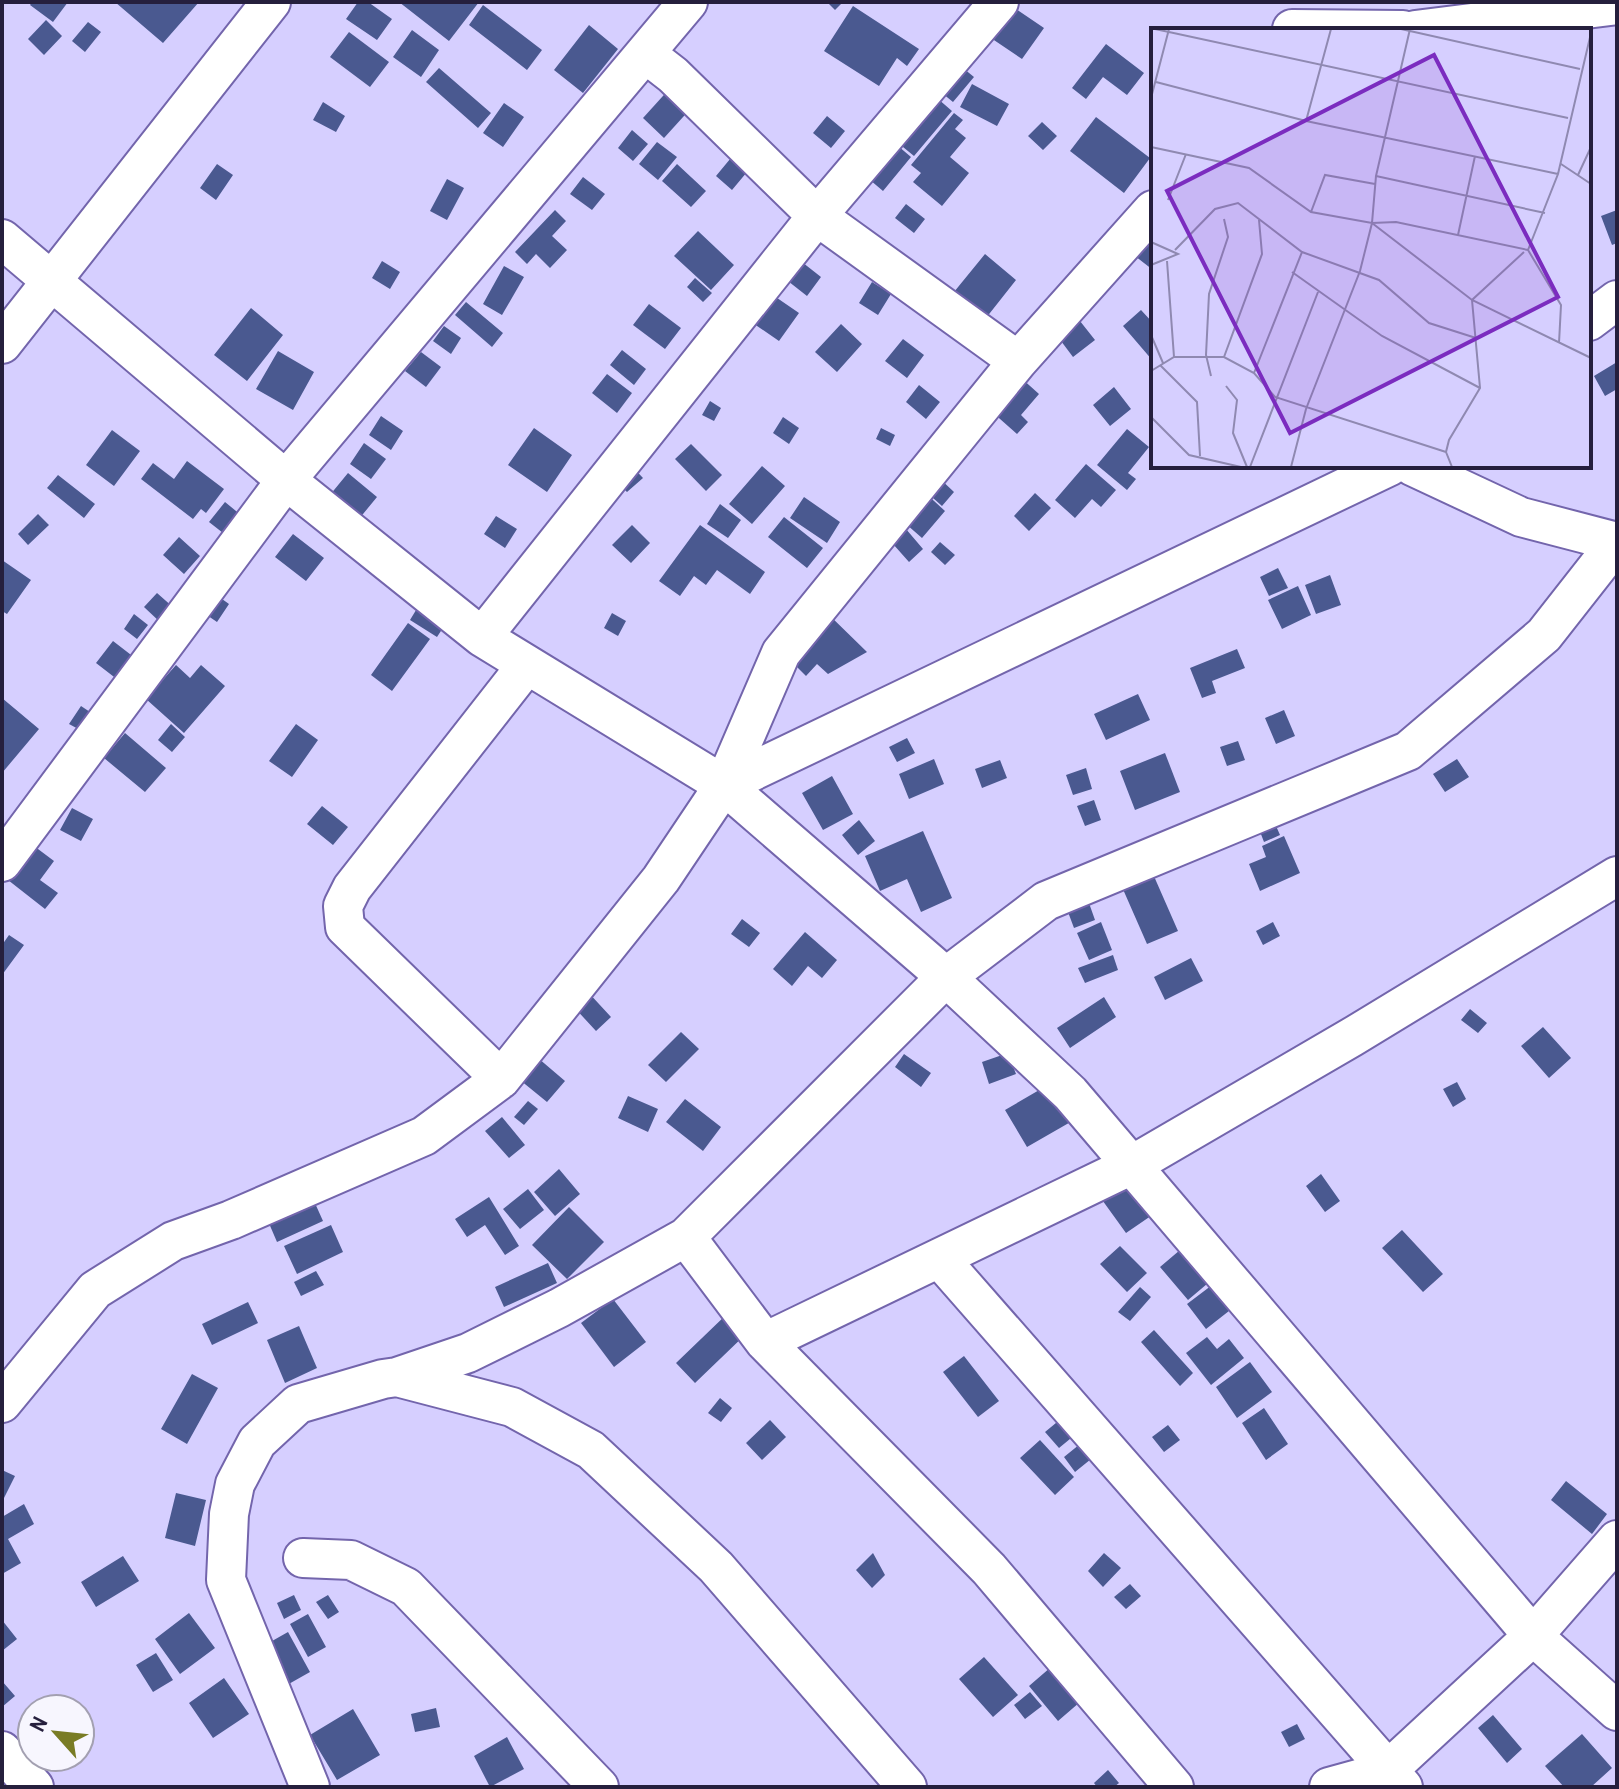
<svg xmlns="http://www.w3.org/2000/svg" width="1619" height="1789" viewBox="0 0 1619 1789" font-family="'Archivo Narrow',sans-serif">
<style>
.building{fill:#4a5990}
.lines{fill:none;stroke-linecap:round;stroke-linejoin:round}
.minor-casing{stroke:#7365ac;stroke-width:42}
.minor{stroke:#fff;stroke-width:38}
.inset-road{fill:none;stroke:#8f89b1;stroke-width:2}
.view{fill:#7b2cbf;fill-opacity:0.15;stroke:#7b2cbf;stroke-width:4}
.inset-edge{fill:none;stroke:#251f3d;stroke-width:4}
</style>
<rect width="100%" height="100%" fill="#d6cfff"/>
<path class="building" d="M32 2H68L53 22 30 5Z
M115 2H199L163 43Z
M358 2H368L392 19 377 40 346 19Z
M399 2H479L449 41Z
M827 2H843L835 10Z
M1007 3 1044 28 1022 59 985 34Z
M483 5 542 50 527 70 469 25Z
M853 6 919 49 907 66 897 58 879 86 824 51Z
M46 20 62 36 44 55 28 39Z
M88 22 101 32 85 52 72 41Z
M589 25 618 49 583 93 554 70Z
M412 30 439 50 421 77 393 57Z
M349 32 389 62 370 87 330 57Z
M1106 44 1144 73 1127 95 1103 77 1086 99 1072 88Z
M958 64 974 77 953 102 937 89Z
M439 68 491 113 478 128 426 82Z
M972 84 1009 104 997 126 960 107Z
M672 86 693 106 664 138 643 118Z
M930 92 952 111 914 156 892 138Z
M323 102 345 116 336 132 313 120Z
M504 103 524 117 503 147 483 133Z
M954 113 963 120 955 129 966 138 950 157 969 173 942 206 913 182 921 173 911 165Z
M827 116 845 131 831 148 813 133Z
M1096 117 1150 158 1124 193 1070 151Z
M1042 122 1057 136 1043 150 1028 136Z
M632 130 648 144 633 161 618 148Z
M891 140 911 157 883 191 863 174Z
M657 142 677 157 658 180 639 164Z
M740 147 757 160 732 190 716 176Z
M217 164 233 175 216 200 200 188Z
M677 164 706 191 691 207 662 181Z
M583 177 605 194 592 210 570 194Z
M447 179 464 188 447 220 430 211Z
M906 204 925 219 914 233 895 218Z
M555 210 566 221 552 236 567 250 550 268 536 254 527 264 515 252Z
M1617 210V243L1612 245 1601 216Z
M698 231 734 265 711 290 674 256Z
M1153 237V270L1135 256Z
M985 254 1016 280 986 318 954 292Z
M793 255 821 277 807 296 779 274Z
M382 261 400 272 390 289 372 278Z
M504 266 524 277 502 315 483 304Z
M695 278 712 293 703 302 687 287Z
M872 282 891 294 878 315 859 303Z
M764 289 799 313 779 341 744 317Z
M466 302 503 333 492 347 455 315Z
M649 304 681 328 665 349 633 325Z
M251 308 283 335 247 381 214 355Z
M1141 310 1153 323V361L1123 326Z
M1076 316 1095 340 1073 357 1055 333Z
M841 324 862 344 837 372 815 352Z
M444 326 461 338 451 354 433 341Z
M903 339 924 355 907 378 885 361Z
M622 350 646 369 634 385 610 365Z
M278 351 314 372 293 410 256 389Z
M421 352 441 367 426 387 405 371Z
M1617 362V389L1605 396 1594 376Z
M607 374 632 393 617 413 592 393Z
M1020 377 1039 394 1021 415 1028 422 1017 434 991 411Z
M919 385 940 402 926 419 906 402Z
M1114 387 1131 409 1110 426 1093 405Z
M710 401 721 408 714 421 702 415Z
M381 416 403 431 391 450 369 435Z
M783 417 799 428 789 444 773 433Z
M534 428 572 455 547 492 508 465Z
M881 428 895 435 890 446 876 439Z
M1127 429 1149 447 1128 473 1136 479 1127 490 1097 465Z
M112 430 140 451 114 486 86 465Z
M364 443 386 459 371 479 350 464Z
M691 444 722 475 706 491 675 459Z
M187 461 224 489 206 513 201 509 193 519 141 479 153 463 174 479Z
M628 462 643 478 627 492 612 477Z
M1086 464 1116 490 1101 507 1092 499 1075 518 1055 500Z
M762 466 785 486 752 524 729 504Z
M348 473 377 497 354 525 325 501Z
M58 475 95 504 84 518 47 488Z
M936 475 954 492 942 506 923 489Z
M922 490 945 511 922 538 898 517Z
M1035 493 1051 508 1029 531 1014 516Z
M804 497 840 522 827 543 790 518Z
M225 502 247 520 232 540 209 522Z
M720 504 741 520 728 538 707 524Z
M38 514 49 525 28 545 18 534Z
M496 516 517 529 505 548 484 534Z
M784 517 823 548 807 568 768 537Z
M900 522 923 549 909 562 885 535Z
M632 525 650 543 631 563 612 545Z
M700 525 765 572 750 594 717 570 706 585 694 576 680 596 659 581Z
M293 534 324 558 306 581 275 557Z
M179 537 200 556 184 574 163 555Z
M940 542 955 555 945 565 931 552Z
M2 560 31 580 7 614 2 611Z
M1278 568 1288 588 1269 596 1260 577Z
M1330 575 1341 605 1316 614 1305 585Z
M1298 586 1311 615 1282 629 1268 600Z
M208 589 229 604 217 622 195 607Z
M157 593 174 608 161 623 144 607Z
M424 597 452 614 437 637 410 620Z
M824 610 867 652 828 674 817 664 806 676 782 652Z
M612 613 626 621 618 636 604 628Z
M134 614 148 625 137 639 124 629Z
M408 623 430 639 392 691 371 675Z
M113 641 135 658 118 680 96 663Z
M1237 649 1245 668 1212 681 1216 693 1202 698 1190 668Z
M176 665 190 678 201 665 225 686 184 733 146 699Z
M1138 694 1150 720 1106 740 1094 714Z
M2 698 39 729 2 773Z
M81 706 93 714 82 731 69 724Z
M1284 710 1295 736 1276 744 1265 718Z
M171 724 185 737 172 752 158 740Z
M296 724 318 740 292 777 269 761Z
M125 733 166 768 145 792 104 758Z
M907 738 915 753 897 762 889 747Z
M1238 741 1245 760 1227 766 1220 747Z
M1165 753 1180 792 1135 810 1120 771Z
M934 759 944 784 909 799 899 774Z
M1457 759 1469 777 1445 792 1433 774Z
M1000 760 1007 778 982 788 975 769Z
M1086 768 1092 789 1073 795 1066 775Z
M832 776 853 814 823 830 802 793Z
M1094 800 1101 820 1085 826 1077 806Z
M322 806 348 827 333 845 307 824Z
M72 808 93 819 81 841 60 830Z
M1269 810 1280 835 1264 842 1254 816Z
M859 820 875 841 858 855 842 835Z
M923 831 952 898 921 912 907 879 880 891 865 856Z
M1284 836 1300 873 1260 891 1249 864 1266 857 1262 846Z
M34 846 54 861 40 880 58 893 45 909 8 880Z
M1153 874 1178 931 1147 944 1122 887Z
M1084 889 1095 920 1074 928 1062 896Z
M742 919 760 933 749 947 731 934Z
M1101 922 1112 950 1089 960 1077 933Z
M1273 922 1280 936 1263 945 1256 931Z
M805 932 837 960 822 978 808 966 792 986 773 969Z
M9 935 24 945 2 975V945Z
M1113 955 1118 970 1085 983 1078 968Z
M1191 958 1203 981 1165 1000 1154 977Z
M587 991 611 1017 596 1031 572 1005Z
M1104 997 1116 1017 1070 1048 1057 1028Z
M1470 1009 1487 1023 1478 1033 1461 1020Z
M1543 1027 1571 1058 1549 1078 1521 1046Z
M681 1032 699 1049 666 1082 648 1065Z
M1008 1053 1016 1074 989 1084 982 1062Z
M904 1054 931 1073 921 1087 895 1067Z
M538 1058 565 1081 547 1102 520 1080Z
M1053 1082 1074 1120 1027 1147 1005 1110Z
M1457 1082 1466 1099 1453 1107 1443 1089Z
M628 1096 658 1109 648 1132 618 1118Z
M685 1099 721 1127 703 1151 666 1122Z
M528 1101 538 1109 524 1125 514 1117Z
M502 1117 525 1145 509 1158 485 1131Z
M559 1169 580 1194 555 1216 534 1192Z
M1135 1172 1161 1209 1126 1233 1100 1197Z
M1321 1174 1340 1201 1325 1212 1306 1186Z
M528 1189 544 1210 520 1229 503 1209Z
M489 1197 519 1246 505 1255 485 1225 467 1237 455 1219Z
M314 1201 323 1221 277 1242 268 1221Z
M569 1207 604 1242 567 1279 532 1245Z
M331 1225 343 1252 297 1274 284 1246Z
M1402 1230 1443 1274 1423 1292 1382 1248Z
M1193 1239 1220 1273 1188 1300 1160 1267Z
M1120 1246 1147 1273 1127 1292 1100 1264Z
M548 1263 557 1283 504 1307 495 1287Z
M316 1271 324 1285 301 1296 294 1282Z
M1224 1276 1243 1300 1206 1329 1187 1304Z
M1140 1287 1151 1297 1130 1321 1118 1312Z
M613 1299 646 1342 614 1367 581 1323Z
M248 1302 258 1323 212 1345 202 1324Z
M728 1313 747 1333 695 1383 676 1363Z
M299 1326 317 1368 285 1383 267 1340Z
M1154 1330 1193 1373 1180 1386 1141 1342Z
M1207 1337 1217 1349 1229 1339 1244 1358 1211 1385 1186 1353Z
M964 1356 999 1401 978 1417 943 1372Z
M1250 1362 1272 1392 1237 1418 1216 1387Z
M192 1374 218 1388 187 1444 161 1429Z
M720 1398 732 1408 721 1422 708 1413Z
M1264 1408 1288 1444 1266 1460 1242 1423Z
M1062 1418 1076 1434 1059 1448 1045 1432Z
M770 1420 786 1437 762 1460 746 1443Z
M1168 1425 1180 1440 1164 1452 1152 1437Z
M1040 1440 1074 1477 1055 1495 1020 1458Z
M1085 1440 1096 1455 1075 1472 1064 1457Z
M2 1470 15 1476 2 1502Z
M1566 1481 1607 1514 1592 1534 1551 1500Z
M176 1493 206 1500 195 1546 165 1538Z
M24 1504 34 1524 8 1539 21 1563 2 1574V1517Z
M873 1553 885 1575 872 1588 856 1570Z
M1104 1553 1121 1568 1103 1587 1088 1571Z
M123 1556 139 1581 96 1607 81 1582Z
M1130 1584 1141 1596 1126 1609 1114 1597Z
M294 1595 301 1610 284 1619 277 1603Z
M328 1595 339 1612 328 1619 316 1602Z
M189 1613 215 1648 180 1674 155 1639Z
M308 1614 326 1647 308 1657 290 1624Z
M2 1620 17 1639 2 1651Z
M288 1632 310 1672 287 1685 265 1645Z
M156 1653 173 1680 153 1692 136 1665Z
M984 1657 1018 1695 993 1717 959 1679Z
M1058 1661 1087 1696 1058 1721 1029 1686Z
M224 1678 249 1714 213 1738 189 1703Z
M2 1681 15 1696 2 1707Z
M1030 1692 1042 1706 1025 1719 1014 1705Z
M436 1708 440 1727 415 1732 411 1714Z
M353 1709 380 1755 337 1780 310 1735Z
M1493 1715 1522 1749 1507 1763 1478 1728Z
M1297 1724 1305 1739 1289 1747 1281 1732Z
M1582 1734 1612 1768 1591 1787H1564L1545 1766Z
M507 1737 524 1769 490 1787 474 1756Z
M55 1757H75L78 1762 63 1771Z
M1108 1770 1119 1783 1114 1787H1097L1094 1783Z"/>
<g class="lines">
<g class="minor-casing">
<path id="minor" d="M1292 29 1403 30
M1415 30 1617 5
M646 54 673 75 817 216 1018 361
M2 239 286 480 482 637 724 785 946 977 1070 1093 1533 1636 1617 1711
M1589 321 1617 300
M2 344 271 2
M1412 466 1521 517 1617 542
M482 637 817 216 999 2
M724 785 1390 466
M2 862 286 480 688 2
M501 1079 345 927 343 906 352 888 526 666
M686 1237 765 1342 989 1569 1174 1787
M940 1259 1403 1787
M765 1342 1132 1165 1352 1037 1617 876
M397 1377 512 1407 591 1450 716 1567 907 1787
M2 1403 95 1290 173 1241 231 1220 424 1136 501 1079 661 879 724 785 781 653 1018 361 1153 210
M303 1558 351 1560 406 1587 599 1787
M2 1751 34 1787
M310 1787 226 1580 229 1514 235 1484 257 1442 298 1404 383 1379 397 1377 468 1353 559 1308 686 1237 946 977 1046 901 1408 751 1544 635 1617 542
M1329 1787 1387 1771 1533 1636 1617 1540"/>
</g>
<use href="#minor" class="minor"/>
</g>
<g transform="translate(1151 28)">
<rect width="440" height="440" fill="#d6cfff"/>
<path class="inset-road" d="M4 1 417 90M250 1 429 41M5 54 155 93 407 146M0 70 18 1M155 93 180 1M0 119 98 140 160 184 221 195 245 194 377 222M410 136 440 156M427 147 440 119M225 148 394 185M17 172 35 126M160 184 174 147 224 156M221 195 321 272 440 330M307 207 324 128M0 214 27 226 0 237M24 222 64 181 87 175 151 224 228 252 278 295 325 310M377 222 407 146 440 5M377 222 410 277 408 315M16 233 23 329M141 244 231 308 329 360M0 307 12 335M73 329 111 226 108 192M9 337 46 374 49 428M0 343 23 329H73L103 345 124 369 295 424M103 345 151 224M60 348 55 327 58 266 77 209 73 191M75 358 86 372 82 405 96 439M0 389 38 427 90 439M99 439 167 264M140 439 155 381 209 243 221 195 225 148 259 1M301 439 295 424 298 412 329 360 321 272 373 224"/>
<path class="view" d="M283 27 407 269 139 405 16 163Z"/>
<rect width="440" height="440" class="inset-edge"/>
</g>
<rect width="1619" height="1789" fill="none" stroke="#251f3d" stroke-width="8"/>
<g transform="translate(56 1733) rotate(297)"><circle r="38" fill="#f7f6fe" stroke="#a3a0b1" stroke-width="2"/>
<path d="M0-6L14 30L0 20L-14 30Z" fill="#797c25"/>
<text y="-12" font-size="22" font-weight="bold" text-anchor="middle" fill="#251f3d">N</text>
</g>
</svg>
